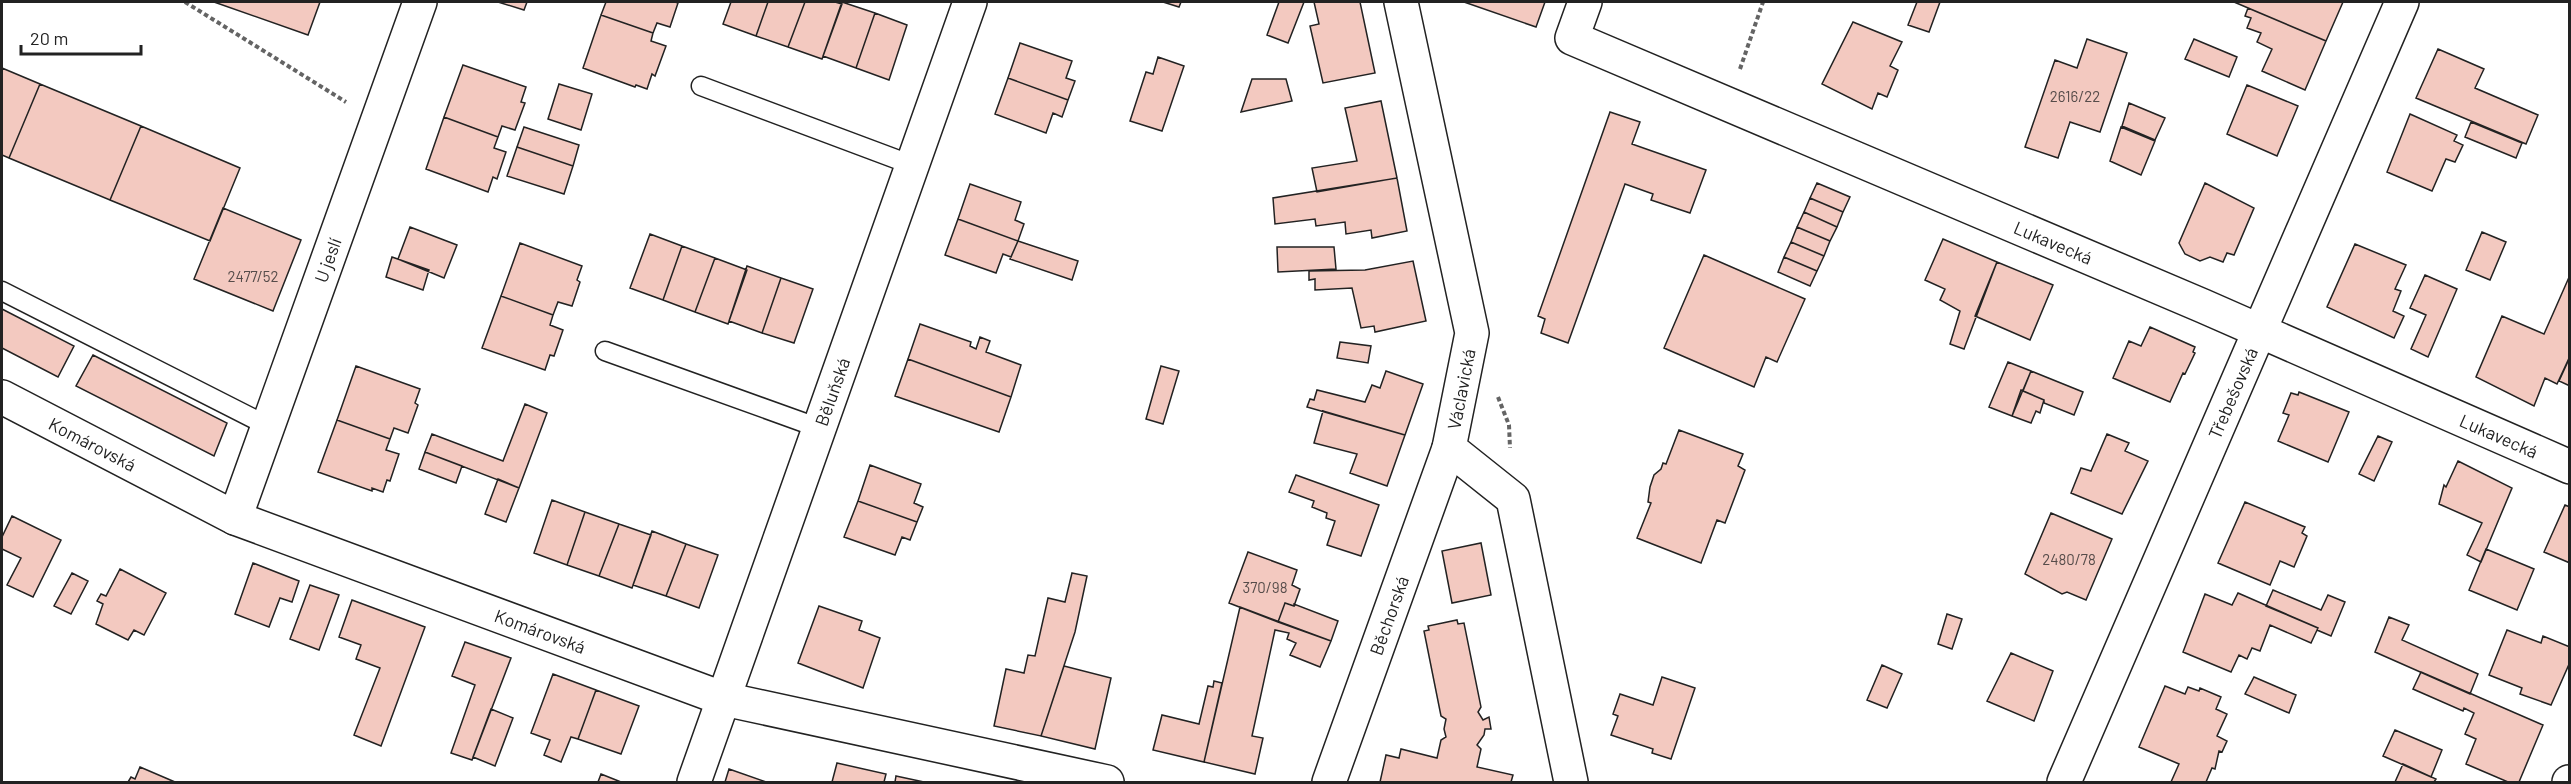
<svg xmlns="http://www.w3.org/2000/svg" width="2571" height="784" viewBox="0 0 2571 784" font-family="Barlow,sans-serif">
<style>
.building{fill:#f3c9c0;stroke:#222;stroke-width:1.5}
.lines{fill:none;stroke-linecap:round;stroke-linejoin:round}
.lane-casing{stroke:#222;stroke-width:21}
.street-casing{stroke:#222;stroke-width:36}
.path{stroke:#646464;stroke-width:4;stroke-dasharray:4.5 3;stroke-linecap:butt}
.lane{stroke:#fff;stroke-width:18}
.street{stroke:#fff;stroke-width:33}
.labels{text-anchor:middle;dominant-baseline:central;stroke-width:4.5;stroke-linejoin:round;paint-order:stroke}
.number-label{font-size:15px;fill:#564c4a}
.street-label{font-size:18px;fill:#222;stroke:#fff}
</style>
<rect width="100%" height="100%" fill="#fff"/>
<path class="building" d="M214 2H320L308 35Z
M498 2H527L524 10Z
M606 2H675L678 3 670 27 657 23 653 33 601 15Z
M731 2H768L756 36 723 24Z
M768 2H805L788 47 756 36Z
M805 2H835L842 4 822 59 788 47Z
M842 2 875 13 856 68 823 56Z
M1163 2H1181L1179 7Z
M1279 2H1304L1288 43 1267 35Z
M1314 2H1360L1375 73 1323 83 1310 26 1319 24Z
M1464 2H1545L1536 27Z
M1917 2H1940L1929 32 1908 25Z
M2234 2H2343L2326 41Z
M2248 8 2326 41 2305 90 2262 71 2272 49 2257 42 2261 33 2247 28 2251 18 2245 16Z
M875 13 907 25 889 80 856 68Z
M601 15 653 33 651 41 666 46 655 76 652 74 647 89 636 85 635 87 583 68Z
M1853 22 1902 42 1890 66 1898 70 1887 97 1878 93 1872 109 1822 84Z
M2087 39 2127 53 2100 132 2070 122 2058 158 2025 147 2055 60 2077 68Z
M2194 39 2237 57 2229 77 2185 59Z
M1020 43 1072 61 1066 78 1075 81 1068 100 1008 78Z
M2438 49 2484 69 2475 88 2538 115 2526 144 2416 98Z
M1158 57 1184 66 1162 131 1130 121 1146 72 1153 74Z
M463 65 526 87 521 102 525 103 515 130 502 126 498 137 444 117Z
M2 68 40 84 9 158 2 155Z
M1008 78 1068 100 1062 117 1053 113 1046 133 995 114Z
M1252 79H1286L1292 101 1241 112Z
M40 84 141 126 110 200 9 158Z
M559 84 592 94 581 130 548 119Z
M2247 85 2298 106 2277 156 2227 134Z
M1381 101 1397 178 1317 192 1312 168 1357 161 1345 108Z
M2129 103 2165 118 2155 140 2122 126Z
M1610 112 1640 122 1632 144 1706 170 1690 213 1651 200 1653 194 1625 184 1568 343 1541 333 1545 319 1538 316Z
M2410 114 2457 135 2454 141 2463 145 2455 162 2446 159 2432 191 2387 172Z
M444 117 498 137 494 148 506 152 497 179 493 177 488 192 426 169Z
M2471 122 2522 143 2516 158 2465 137Z
M141 126 240 168 210 241 110 200Z
M524 127 579 145 573 166 517 147Z
M2121 127 2155 141 2141 175 2110 161Z
M517 147 573 166 564 194 507 176Z
M1397 178 1407 231 1372 238 1371 230 1346 234 1345 222 1316 226 1315 219 1275 224 1273 198Z
M1817 183 1850 197 1843 212 1810 198Z
M2205 183 2254 208 2234 255 2227 253 2223 262 2210 257 2200 261 2185 254 2179 243Z
M970 184 1021 202 1015 220 1024 224 1018 241 958 219Z
M1810 198 1843 212 1837 227 1804 212Z
M223 208 301 240 273 311 194 279Z
M1804 212 1837 227 1830 241 1797 227Z
M958 219 1018 241 1011 257 1003 254 996 273 945 255Z
M410 227 457 245 444 278 398 259Z
M1797 227 1830 241 1824 256 1791 242Z
M2482 232 2506 242 2490 280 2466 270Z
M650 234 682 246 663 300 630 288Z
M1943 239 1997 262 1964 349 1950 344 1960 311 1940 300 1945 289 1925 280Z
M1018 241 1078 261 1072 280 1010 259Z
M1791 242 1824 256 1817 271 1784 257Z
M520 243 582 266 577 280 580 282 572 306 558 302 553 315 501 296Z
M2355 244 2406 265 2395 289 2401 291 2393 311 2404 316 2394 338 2327 307Z
M682 246 715 258 695 312 663 300Z
M1277 247H1334L1336 269 1278 272Z
M1704 255 1805 299 1777 362 1766 357 1754 387 1664 348Z
M392 257 429 270 423 290 386 277Z
M1784 257 1817 271 1810 286 1778 272Z
M715 258 747 270 728 324 695 312Z
M1413 261 1426 321 1375 332 1374 326 1361 328 1352 288 1315 290V279L1309 280V271L1365 270Z
M1997 262 2053 285 2030 340 1975 316Z
M747 266 781 278 762 333 729 321Z
M2425 275 2457 289 2428 357 2411 349 2426 315 2410 308Z
M2570 275V356L2557 384 2545 378 2534 406 2476 377 2502 316 2544 334Z
M781 278 813 289 794 343 762 333Z
M501 296 553 315 550 325 563 330 554 356 550 355 545 370 482 348Z
M2 309 74 346 58 377 2 348Z
M920 324 971 342 970 346 976 349 980 337 990 341 986 352 1021 365 1011 397 908 359Z
M2150 327 2195 347 2193 352 2195 353 2185 374 2183 373 2170 402 2113 378 2129 341 2141 346Z
M1340 342 1371 346 1368 363 1337 358Z
M93 355 227 423 214 456 76 386Z
M2570 357V386L2559 381Z
M908 359 1011 397 999 432 895 396Z
M2008 362 2031 371 2012 416 1989 407Z
M356 366 420 389 415 403 418 405 408 433 394 428 390 439 337 420Z
M1161 366 1179 371 1163 424 1146 419Z
M1386 371 1423 384 1405 435 1307 407 1310 399 1314 400 1317 390 1365 402 1372 385 1380 388Z
M2031 371 2083 392 2074 415 2044 403V400L2023 391Z
M2021 390 2044 400 2040 413 2036 411 2031 423 2012 416Z
M2299 392 2349 412 2328 462 2278 441 2289 415 2283 413 2291 393 2298 395Z
M525 404 547 413 519 488 425 452 432 434 503 461Z
M1323 411 1405 435 1387 486 1350 473 1357 454 1314 443Z
M337 420 390 439 386 450 399 454 390 481 387 480 383 492 372 488V491L318 472Z
M1679 430 1743 454 1738 466 1745 470 1725 523 1717 520 1701 563 1637 538 1651 503 1648 502 1650 487 1654 475 1661 469 1663 463 1666 464Z
M2107 434 2129 443 2125 451 2148 461 2122 514 2071 493 2081 468 2091 471Z
M2378 436 2392 442 2374 481 2359 474Z
M425 452 462 466 456 483 419 469Z
M2458 461 2512 488 2481 562 2467 555 2482 523 2439 504 2444 485 2446 487Z
M870 465 921 484 914 503 923 507 917 522 858 501Z
M1296 475 1379 505 1361 556 1327 545 1335 521 1326 518 1327 513 1312 507 1314 501 1289 492Z
M498 479 519 488 506 522 485 514Z
M552 500 585 512 567 565 534 553Z
M858 501 917 522 910 540 902 537 895 555 844 537Z
M2245 502 2305 527 2302 533 2307 536 2294 567 2280 561 2270 585 2218 563Z
M2565 505 2570 507V563L2544 552Z
M585 512 619 524 599 576 567 565Z
M2051 513 2112 539 2086 600 2067 592 2062 594 2025 574Z
M12 516 61 540 33 597 7 585 21 558 2 549V537Z
M619 524 651 535 632 588 599 576Z
M652 531 686 544 666 596 633 585Z
M1481 543 1491 595 1452 603 1442 551Z
M686 544 718 555 699 608 666 596Z
M2486 549 2534 569 2517 610 2469 590Z
M1248 552 1297 570 1292 585 1300 589 1294 606 1285 603 1278 622 1229 603Z
M253 563 299 581 292 602 280 598 269 627 235 614Z
M120 569 166 593 144 635 134 630 128 640 96 624 103 604 97 601 101 594 106 596Z
M72 573 88 581 71 614 54 606Z
M1072 573 1087 576 1075 632 1041 736 994 726 1006 669 1024 673 1028 655 1035 656 1048 598 1065 602Z
M310 585 339 595 319 650 290 639Z
M2273 590 2321 610 2328 595 2345 602 2331 636 2317 630 2318 628 2266 606Z
M2238 593 2318 628 2311 643 2270 625 2260 651 2252 648 2247 659 2239 655 2231 672 2183 652 2205 594 2232 605Z
M352 600 425 627 381 746 354 735 380 668 356 659 361 645 339 637Z
M1285 603 1294 606V604L1338 621 1331 641 1278 622Z
M819 606 862 621 859 630 880 638 863 688 798 663Z
M1240 607 1331 641 1320 667 1290 655 1296 643 1287 639 1289 633 1275 630 1252 736 1263 738 1255 774 1204 762Z
M1947 614 1962 619 1952 649 1938 644Z
M2389 617 2409 625 2402 640 2478 674 2470 694 2375 652Z
M1457 620 1458 624 1464 623 1481 707 1478 712 1483 720 1489 717 1491 729H1485L1484 735 1477 745 1481 749 1477 767 1513 775 1511 782H1380L1386 755 1399 758 1401 749 1437 758 1441 740 1446 737 1444 729 1446 719 1441 716 1424 631 1429 630 1428 626Z
M2507 630 2541 643 2543 636 2570 647V662L2551 705 2520 694 2522 688 2489 675Z
M465 642 511 658 472 760 451 753 475 685 452 676Z
M2011 653 2053 671 2034 721 1987 701Z
M1882 665 1902 674 1887 708 1867 700Z
M1064 666 1111 678 1095 749 1041 736Z
M2421 672 2543 725 2519 782H2508L2466 764 2476 739 2465 734 2474 713 2464 708 2463 711 2413 689Z
M553 674 596 690 578 739 571 737 561 762 544 755 550 740 531 733Z
M1662 677 1695 688 1671 759 1652 753 1653 749 1611 735 1618 716 1613 714 1620 694 1653 705Z
M2254 677 2296 695 2289 713 2245 694Z
M1214 681 1222 683 1204 762 1153 750 1162 715 1199 724 1208 686 1213 687Z
M2165 686 2185 694 2188 687 2199 691 2200 688 2221 697 2216 709 2227 714 2217 736 2227 741 2222 752 2219 751 2215 769 2212 768 2206 782H2171L2179 764 2139 747Z
M596 690 639 706 621 754 578 739Z
M491 709 513 718 495 766 473 757Z
M2395 730 2442 750 2431 777 2383 756Z
M837 763 886 774 884 782H832Z
M2403 764 2436 779 2434 782H2395Z
M140 767 175 782H128L131 777 135 779Z
M729 769 766 782H725Z
M601 774 621 782H598Z
M896 776 924 782H895Z"/>
<g class="lines">
<g class="lane-casing">
<path id="lane" d="M701 86 912 165
M2 291 268 426
M605 351 819 428"/>
</g>
<g class="street-casing">
<g id="street">
<path d="M1401 2 1472 333 1449 448 1513 499 1571 782"/>
<path id="s1" d="M1585 2 1572 38 2203 306 2570 467"/>
<path id="s2" d="M2 397 235 518 724 699 1107 782"/>
<path id="s3" d="M235 518 420 2"/>
<path id="s4" d="M694 782 970 2"/>
<path id="s5" d="M1329 782 1449 448"/>
<path id="s6" d="M2064 782 2402 2"/>
<path d="M2569 782H2570"/>
</g>
</g>
<path class="path" d="M185 2 346 102
M1740 69 1763 2
M1498 397 1509 425 1510 448"/>
<use href="#lane" class="lane"/>
<use href="#street" class="street"/>
</g>
<g class="labels">
<g class="number-label">
<text x="2075" y="96">2616/22</text>
<text x="253" y="276">2477/52</text>
<text x="2069" y="559">2480/78</text>
<text x="1265" y="587">370/98</text>
</g>
<g class="street-label">
<text stroke="none"><textPath href="#s1" startOffset="561">Lukavecká</textPath></text>
<text stroke="none"><textPath href="#s3" startOffset="274">U jeslí</textPath></text>
<text transform="translate(1461 389) rotate(-79)">Václavická</text>
<text stroke="none"><textPath href="#s6" startOffset="424">Třebešovská</textPath></text>
<text stroke="none"><textPath href="#s4" startOffset="414">Běluňská</textPath></text>
<text stroke="none"><textPath href="#s1" startOffset="1047">Lukavecká</textPath></text>
<text stroke="none"><textPath href="#s2" startOffset="102">Komárovská</textPath></text>
<text stroke="none"><textPath href="#s5" startOffset="177">Běchorská</textPath></text>
<text stroke="none"><textPath href="#s2" startOffset="588">Komárovská</textPath></text>
</g>
</g>
<rect width="2571" height="784" fill="none" stroke="#222222" stroke-width="6"/>
<path d="M21 45v9h120v-9" fill="none" stroke="#222222" stroke-width="3"/>
<text x="30" y="45" font-size="18" fill="#222222" stroke="#ffffff" stroke-width="4.5" paint-order="stroke">20 m</text>
</svg>
